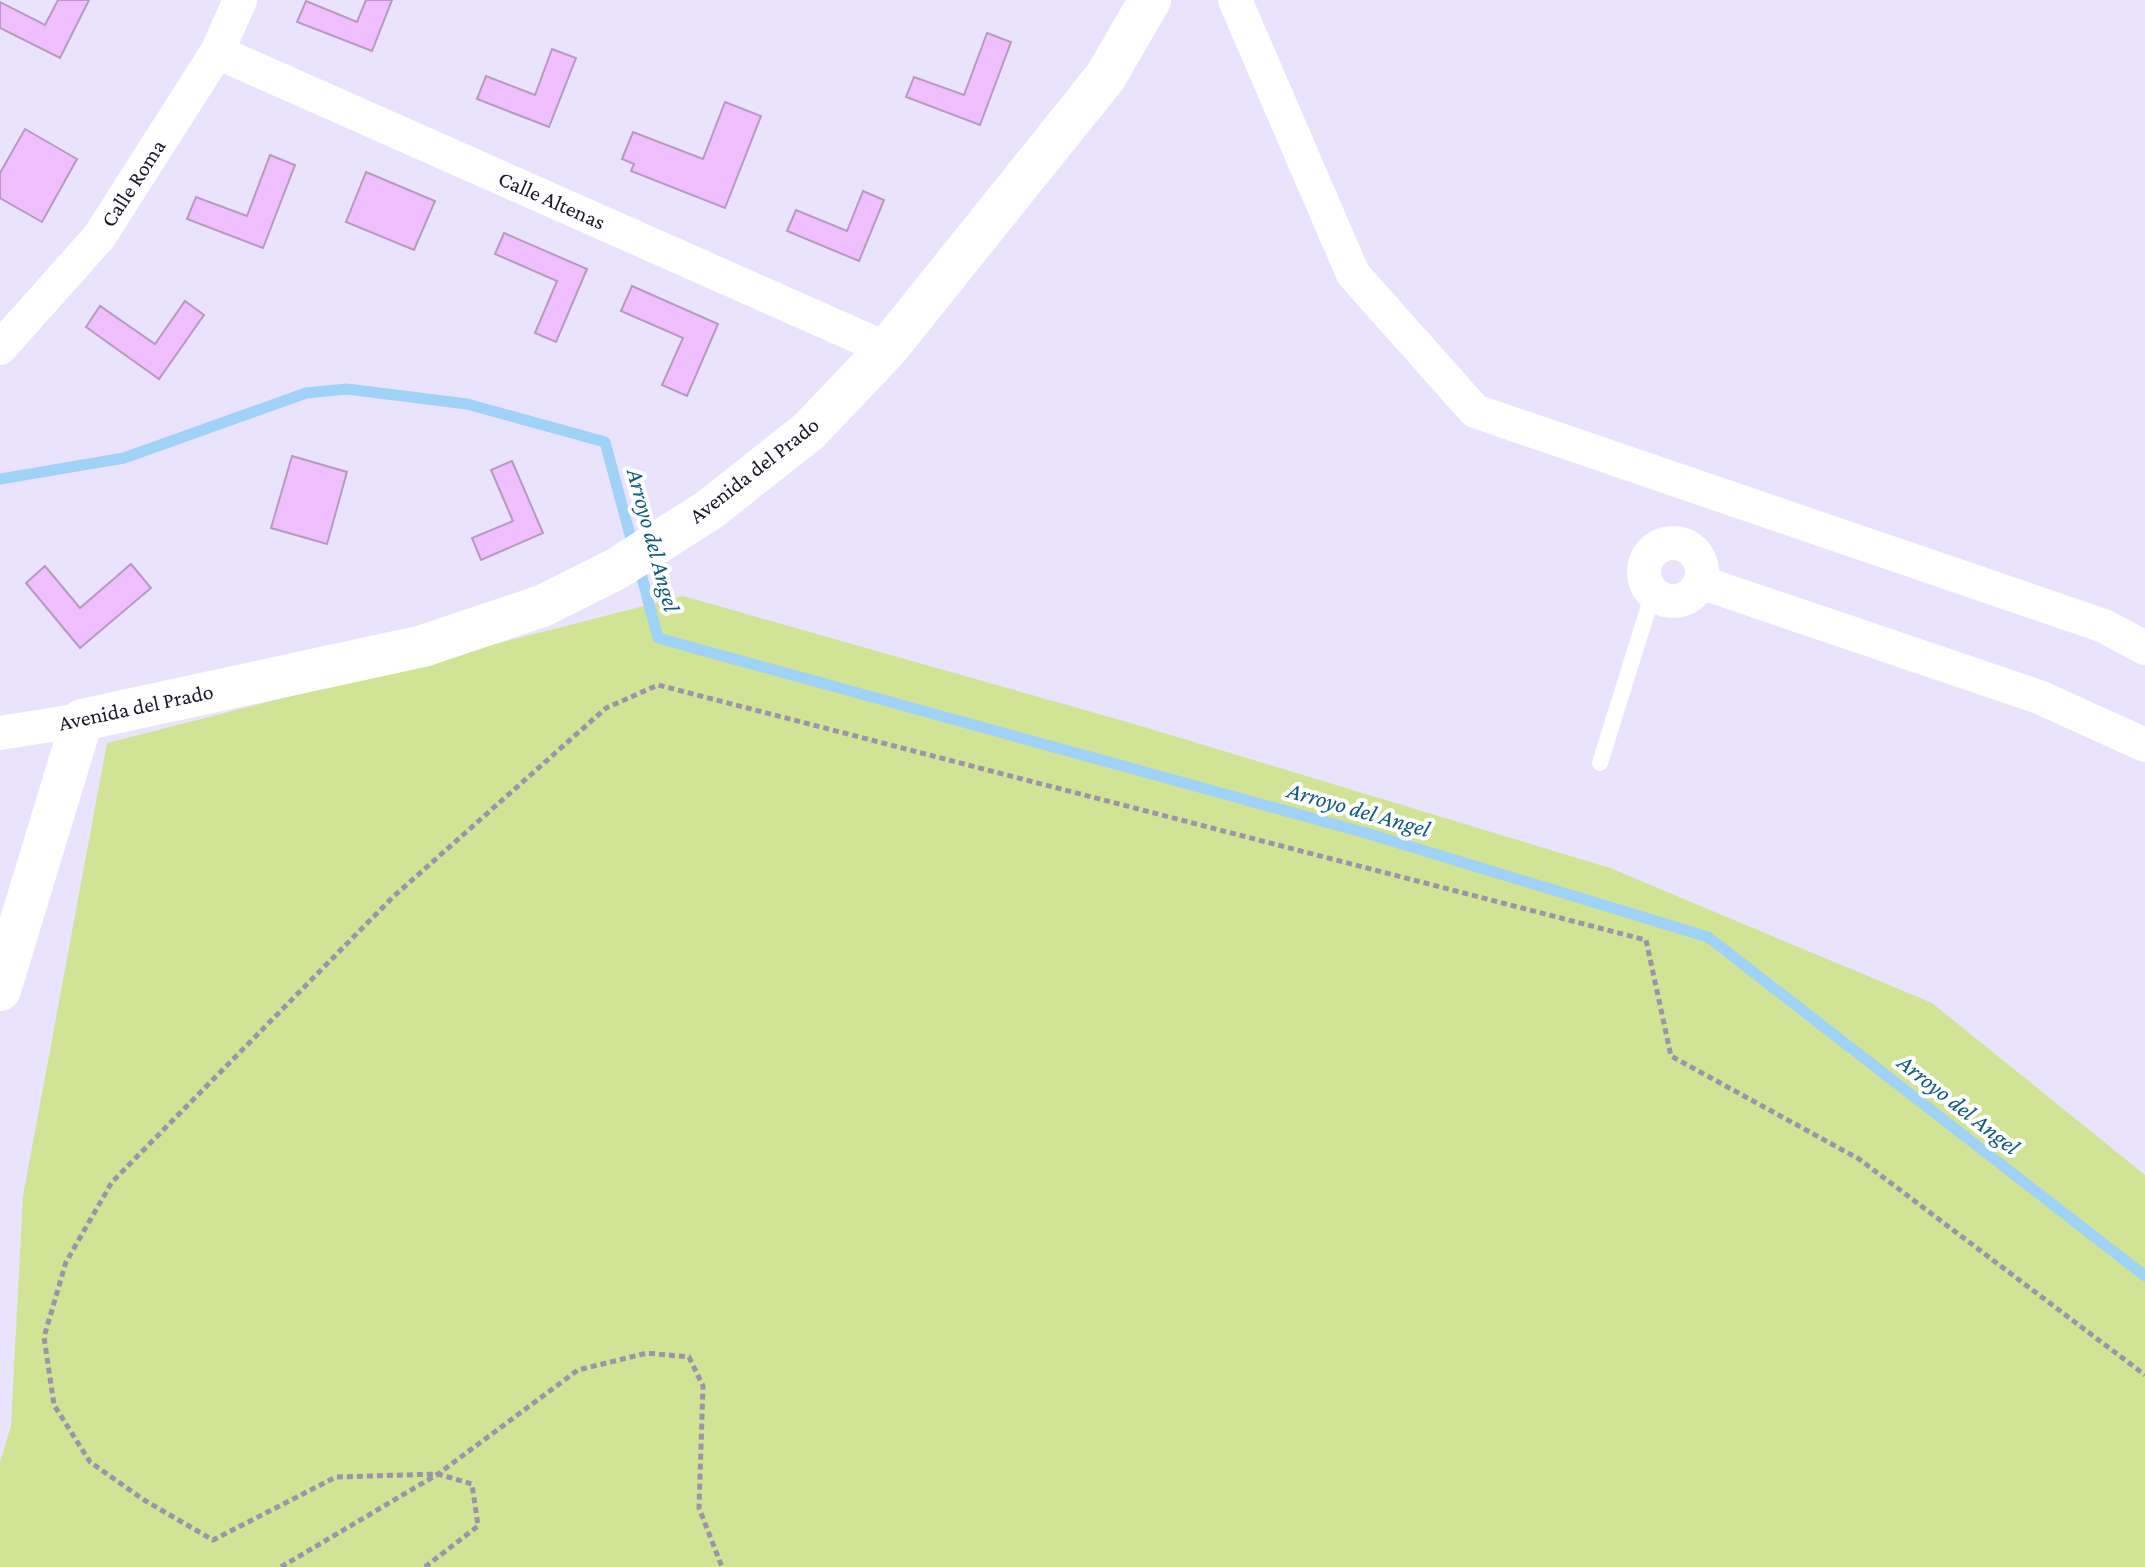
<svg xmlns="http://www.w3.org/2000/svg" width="2145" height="1567" viewBox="0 0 2145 1567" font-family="'Crimson Pro',serif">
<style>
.green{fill:#d1e395}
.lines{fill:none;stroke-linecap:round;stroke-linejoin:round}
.stream{stroke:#9ed2f6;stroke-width:11}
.building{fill:#efbefc;stroke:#b79abf;stroke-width:2}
.path{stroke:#9b94aa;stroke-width:5;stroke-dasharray:6 4;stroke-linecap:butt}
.service{stroke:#fff;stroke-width:16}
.minor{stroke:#fff;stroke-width:34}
.tertiary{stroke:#fff;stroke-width:42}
.labels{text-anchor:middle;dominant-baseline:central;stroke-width:8;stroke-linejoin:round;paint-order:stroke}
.street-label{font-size:22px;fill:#1c1726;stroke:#fff}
.water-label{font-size:24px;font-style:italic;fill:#115980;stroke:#fff}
</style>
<rect width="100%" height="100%" fill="#eae3fd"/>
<path class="green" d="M683 596 1141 726 1610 868 1932 1003 2145 1175V1567H0V1462L11 1426 23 1196 107 743Z"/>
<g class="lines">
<path class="stream" d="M0 479 124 458 306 393 347 389 467 404 605 442 634 550
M639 566 658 638 1366 833 1708 937 2145 1276"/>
</g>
<path class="building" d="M58 0H89L60 58 0 28V2L45 25Z
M366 0H392L372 51 297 22 306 1 357 22Z
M987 33 1011 42 980 125 906 97 914 77 964 95Z
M552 49 576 58 549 127 477 99 486 76 535 95Z
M725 102 761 116 725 208 631 171 634 164 622 159 633 132 703 159Z
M25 129 77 159 42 222 0 198V173Z
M270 155 295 165 263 248 187 219 196 197 247 216Z
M366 172 435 201 414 250 346 222Z
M863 191 884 200 859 261 787 231 796 210 847 231Z
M504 233 587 269 556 342 535 333 557 281 495 254Z
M632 286 718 324 687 396 662 385 683 338 621 311Z
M185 301 204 315 159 379 86 327 100 306 155 344Z
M292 456 347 472 327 544 271 528Z
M512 461 543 533 481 560 472 538 513 521 491 470Z
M131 564 151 588 80 648 26 583 45 566 80 608Z"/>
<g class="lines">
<path class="path" d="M281 1567 438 1474 578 1370 647 1353 689 1357 703 1386 699 1508 722 1567
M425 1567 478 1526 472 1484 438 1474 336 1477 213 1540 144 1500 90 1462 54 1405 44 1337 66 1262 112 1182 393 897 606 708 658 685 1646 940 1671 1056 1859 1159 2145 1375"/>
<path class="service" d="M1600 763 1653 593"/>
<path class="minor" d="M1235 0 1353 274 1475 411 2104 626 2145 648
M217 52 887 349
M0 348 99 237 217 52 240 0
M1644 572a29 29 0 1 1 58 0a29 29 0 1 1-58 0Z
M1700 582 2039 697 2145 745
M0 733 82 720"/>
<path class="tertiary" d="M0 990 82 720 423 646 542 606 616 569 709 510 809 431 887 349 1106 76 1150 0"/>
</g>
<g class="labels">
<g class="street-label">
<text transform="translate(133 183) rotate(-57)">Calle Roma</text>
<text transform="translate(552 200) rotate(24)">Calle Altenas</text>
<text transform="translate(754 470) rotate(-38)">Avenida del Prado</text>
<text transform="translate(136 707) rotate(-12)">Avenida del Prado</text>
</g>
<g class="water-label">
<text transform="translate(654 540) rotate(75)">Arroyo del Angel</text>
<text transform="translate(1359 809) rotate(16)">Arroyo del Angel</text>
<text transform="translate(1959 1104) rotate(38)">Arroyo del Angel</text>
</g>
</g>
</svg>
